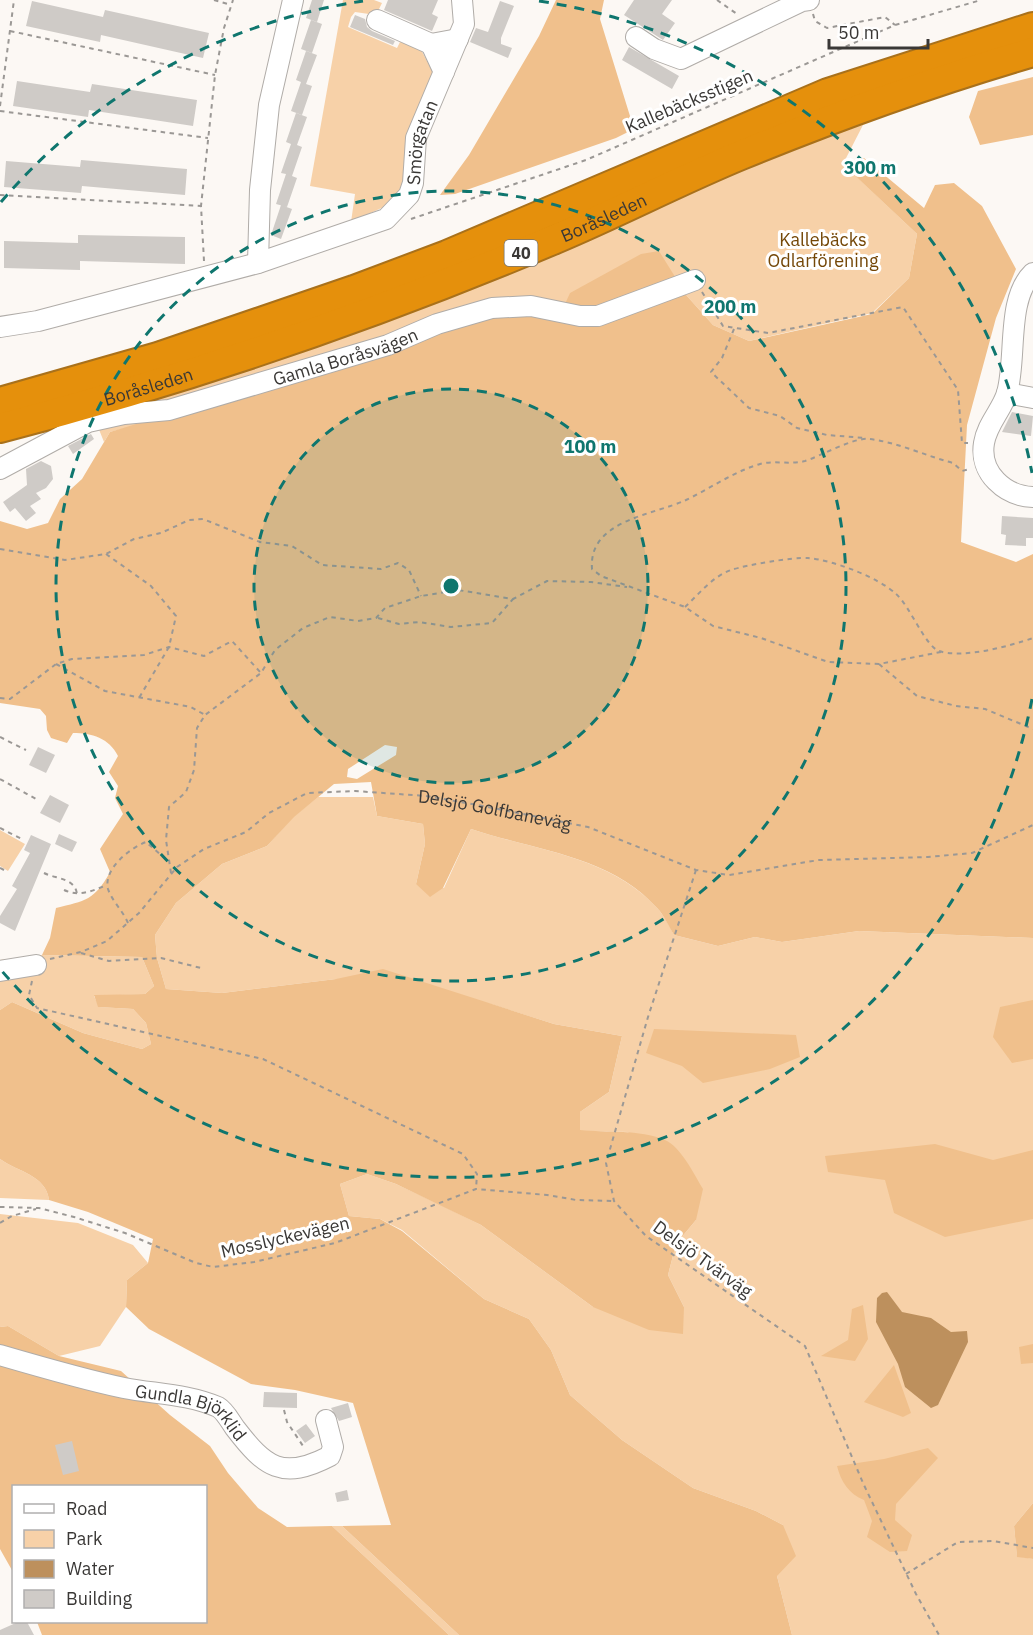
<svg xmlns="http://www.w3.org/2000/svg" width="1033" height="1635" viewBox="0 0 1033 1635" font-family="'IBM Plex Sans',sans-serif">
<style>
.green{fill:#f7d1a8}
.forest{fill:#f0c08c;fill-rule:evenodd}
.water{fill:#bd905d}
.building{fill:#cfcbc7}
.lines{fill:none;stroke-linecap:round;stroke-linejoin:round}
.minor-casing{stroke:#b0aca8;stroke-width:22}
.highway-casing{stroke:#a9711b;stroke-width:32}
.path{stroke:#9b9895;stroke-width:2;stroke-dasharray:4.5 4.5;stroke-linecap:butt}
.minor{stroke:#fff;stroke-width:20}
.highway{stroke:#e5900c;stroke-width:28}
.ring{fill:none;stroke:#0f766e;stroke-width:3;stroke-dasharray:10 8}
.labels{text-anchor:middle;dominant-baseline:central;stroke-width:6;stroke-linejoin:round;paint-order:stroke}
.shield{fill:#fff;stroke:#757472;stroke-width:1.5}
.shield-label{font-size:16px;font-weight:bold;fill:#3a3836}
.street-label{font-size:18px;fill:#3a3836;stroke:#fff}
.park-label{font-size:18px;fill:#744707;stroke:#fff}
.centre{fill:#0f766e;stroke:#fff;stroke-width:3}
.ring-label{font-size:18px;text-anchor:middle;font-weight:bold;fill:#0f766e;stroke:#fff;stroke-width:6;stroke-linejoin:round;paint-order:stroke}
</style>
<rect width="100%" height="100%" fill="#fcf8f4"/>
<path class="green" d="M343 0H374L382 3 376 15 355 12 351 17 348 27 397 48 400 42 420 48 434 74 408 184 388 205 351 222 355 194 310 186Z
M863 125 843 164 917 234 909 278 872 313 749 341 713 325 687 296 677 276 559 317 110 432 104 442 94 417 292 355 439 301 584 242 748 166 849 127Z
M318 797H373L377 816 423 824 425 844 416 884 444 888 471 829C533 850 610 856 657 908 664 915 669 926 674 935L718 946 755 937 782 942 859 931 1033 938V1503L1014 1526 1017 1556 1033 1559V1635H792L777 1576 783 1525 756 1511 693 1488 622 1440 570 1395 551 1350 529 1319 484 1299 402 1230 380 1219 349 1216 340 1184 367 1174 396 1184 445 1207 481 1225 593 1307H684L668 1275 676 1244 696 1220 628 1132 580 1131V1112L609 1092 622 1036 554 1024 491 1004 336 979 222 993 166 989 157 958 155 935 176 903 222 864 267 846 293 817Z
M0 830 25 844 8 871 0 866Z
M42 955 142 957 154 986 145 994 94 996 99 1007 133 1009 146 1023 151 1044 142 1049 83 1033 12 1002 0 1010V960Z
M0 1159C18 1172 46 1175 49 1200L0 1198Z
M0 1214 78 1223 133 1245 148 1263 127 1280 126 1307 100 1346 59 1356 8 1326 0 1327Z
M332 1526H342L459 1635H449Z"/>
<path class="forest" d="M556 0H604L600 19 634 129 616 138 455 194 440 195 469 155 539 36Z
M1033 77V135L980 145 969 117 978 91Z
M864 158 924 208 935 185 954 183 982 206 1016 269 996 318 967 425 961 542 1016 562 1033 554V938L859 931 782 942 755 937 718 946 674 935C669 927 664 915 657 908 611 856 533 850 471 829L443 888 430 897 416 884 425 844 423 824 377 816 371 782 334 784 294 817 267 846 222 864 176 903 155 935 157 958 166 989 222 993 336 979 383 969 554 1024 622 1036 609 1092 580 1112V1130C607 1133 639 1129 665 1140 681 1147 694 1174 703 1189L696 1220 676 1244 668 1275 684 1307 683 1334 649 1330 593 1307 481 1225 396 1184 367 1174 340 1184 349 1216 380 1219 402 1231 484 1299 529 1319 551 1350 570 1395 622 1440 693 1488 756 1511 783 1525 796 1556 777 1576 792 1635H459L342 1526 391 1525 353 1403 295 1390 251 1384 149 1329 126 1307 127 1280 148 1263 153 1239 88 1212 49 1200C46 1175 18 1172 0 1159V1010L12 1002 83 1033 142 1049 151 1044 146 1023 133 1009 98 1007 94 995 145 994 154 986 142 957 42 955 50 938 56 908C85 901 95 900 110 872L100 849 123 814 115 798 118 786 109 772 118 756C109 738 92 733 73 733L67 743 51 738 47 730 46 716 40 709 0 703V521L27 529 48 523 60 499 82 479 110 432 488 316 559 317 570 293 641 254 659 251 687 296 713 325 749 341 872 314 909 278 917 234 849 170ZM385 745 397 747 396 755 357 779 347 777 348 769Z
M1033 1000V1059L1012 1063 993 1037 1000 1007Z
M654 1029 796 1035 800 1057 770 1069 703 1083 682 1066 646 1053Z
M935 1144 993 1160 1033 1150V1219L945 1237 894 1213 885 1180 828 1172 825 1156Z
M863 1305 868 1339 855 1361 821 1356 848 1340 852 1309Z
M8 1326 59 1356 121 1371 170 1415 210 1446 228 1473 258 1508 287 1527 332 1526 449 1635H42L37 1622H206V1486H14L13 1572 0 1549V1327Z
M1033 1344V1363L1021 1364 1019 1347Z
M894 1365 911 1413 903 1417 864 1402Z
M928 1448 938 1458 896 1504 895 1520 912 1535 907 1551 890 1552 867 1537 872 1521 864 1500C849 1494 841 1482 837 1466L884 1459Z
M1033 1503V1559L1017 1557 1014 1526Z"/>
<path class="water" d="M887 1292 902 1312 931 1318 951 1332 967 1331 968 1342 938 1405 931 1408 905 1387 898 1364 876 1322 877 1298 882 1293Z"/>
<path class="building" d="M312 0H324L317 22 306 18Z
M388 0H438L432 14 438 17 432 31 384 10Z
M634 0H672L662 14 675 23 663 40 624 15Z
M32 1 103 17 105 10 209 33 203 58 101 35 100 42 26 26Z
M500 1 514 6 501 38V44L512 48 508 58 470 42 476 28 488 32Z
M355 15 365 19 367 27 372 31 395 41 393 45 350 27Z
M311 20 322 24 312 53 301 49Z
M629 47 679 76 672 89 622 60Z
M306 51 317 55 306 84 312 86 302 115 291 111 301 82 296 80Z
M17 81 90 92 92 84 197 100 193 126 89 110 88 117 13 106Z
M296 113 307 117 297 145 302 147 292 176 297 178 287 207 276 204 286 174 281 173 291 144 286 142Z
M81 160 187 169 185 195 82 186 81 193 4 187 6 161 80 167Z
M281 205 292 209 281 239 271 235Z
M78 235 185 237V264L80 261V270L4 268V241L78 243Z
M1012 412 1033 416 1031 436 1002 432Z
M91 434 94 439 73 454 68 446Z
M41 461 51 466 53 479 46 488 36 493 41 499 30 506 36 513 26 521 15 508 10 512 3 502 27 485 26 469Z
M1002 516 1033 518V538H1026V546L1005 545 1006 535 1001 534Z
M38 747 55 755 46 773 29 765Z
M50 795 69 805 60 823 40 813Z
M59 834 77 842 72 852 55 844Z
M31 835 51 844 15 931 0 923V916L17 889 12 886 30 853 24 850Z
M264 1392 297 1393V1408L263 1407Z
M348 1403 352 1417 339 1421 331 1408Z
M306 1424 315 1436 305 1443 296 1431Z
M72 1441 79 1471 63 1475 55 1445Z
M347 1490 349 1500 337 1502 335 1493Z
M18 1622H27L34 1635H0V1630Z"/>
<g class="lines">
<g class="minor-casing">
<g id="minor">
<path d="M377 20 431 44"/>
<path d="M636 37 654 49 681 59 802 1 809 0"/>
<path d="M444 72 431 44 458 39"/>
<path d="M258 263 260 190 269 105 293 0"/>
<path d="M1033 273C1006 299 1017 357 1007 393 1002 410 987 424 984 443 979 473 1005 496 1033 497"/>
<path id="s2" d="M0 327 38 321 258 263 386 219 409 195 413 183 416 138 464 24 462 0"/>
<path d="M1007 393 1033 398"/>
<path id="s3" d="M0 469 88 422 124 414 169 410 388 345 437 324 492 308 531 306 580 316H598L695 280"/>
<path d="M0 971 36 965"/>
<path id="s4" d="M0 1355C41 1367 82 1379 124 1388 155 1394 188 1394 218 1407 225 1411 230 1421 235 1428 265 1467 282 1481 330 1456L333 1447 326 1420"/>
</g>
</g>
<g class="highway-casing">
<g id="highway">
<path d="M0 402 158 357 354 290 447 255 828 93 1033 27"/>
<path id="s5" d="M0 428C189 379 375 315 555 239 617 213 678 181 741 155 836 116 934 81 1033 52"/>
</g>
</g>
<g class="path">
<path d="M214 0 231 5"/>
<path d="M717 0 737 14"/>
<path d="M813 14 815 21 827 28 885 17 895 25"/>
<path d="M10 31 215 75"/>
<path d="M0 106 14 0"/>
<path d="M0 111 208 138"/>
<path d="M0 195 201 206"/>
<path d="M411 219 586 160 895 25 981 0"/>
<path d="M204 261 201 206 215 75 224 28 233 0"/>
<path d="M702 292 723 326 768 333 903 307 958 390 962 443H968"/>
<path d="M734 329 722 358 711 372 749 408 780 416 797 428 827 435 865 438"/>
<path d="M0 549 65 560 106 554 134 539 161 533 189 520 203 519 260 542 292 546 322 565 381 569 398 563 409 570 421 596"/>
<path d="M106 554 151 586 176 616 169 647 139 698"/>
<path d="M685 607C699 594 713 576 731 570 746 565 793 557 808 558 832 560 878 577 896 594 910 606 925 646 939 651 963 659 1010 646 1033 638"/>
<path d="M378 618 399 624 419 622 451 627 492 623 513 599"/>
<path d="M941 652 879 664 828 662 761 638 713 626 685 607 601 576 592 569C588 520 654 515 686 500 711 488 733 472 760 464 774 460 791 465 805 461 821 456 854 437 869 439 897 442 926 456 953 463L962 471 970 469"/>
<path d="M56 664 105 691 191 707 205 715"/>
<path d="M879 664 917 696 956 706 985 709 1033 729"/>
<path d="M0 698 10 699 56 664 72 659 144 655 169 647 204 656 232 641 261 673"/>
<path d="M0 737 26 750"/>
<path d="M0 779 36 799"/>
<path d="M0 828 22 839"/>
<path d="M0 868 8 872"/>
<path d="M696 870 648 1017 606 1163 614 1201 646 1236 805 1346 863 1483 916 1594 939 1635"/>
<path d="M44 873C56 879 75 878 77 894"/>
<path d="M171 873 166 840 169 807 186 792 194 770 197 728 205 715 261 673 275 650 303 628 330 617 358 621 376 618 385 608 421 596 458 590 513 599 547 581 591 582 627 587"/>
<path d="M64 890C80 897 92 891 107 885"/>
<path d="M128 923C123 911 112 901 108 889 103 869 130 848 146 842L169 862"/>
<path d="M81 953 109 961 161 958 201 968"/>
<path id="s1" d="M50 959 81 952 107 941 139 913 177 867 204 849 246 832 269 813 307 793 355 791 426 796 478 805 588 827 696 870 729 875 819 860 928 857 972 853 1033 825"/>
<path d="M32 981 29 995 37 1008 263 1059 463 1154 477 1174 476 1189"/>
<path d="M0 1207 39 1208 74 1217 125 1233 196 1263 213 1267 254 1262 335 1243 476 1189 547 1195 576 1200 614 1201"/>
<path d="M0 1223 12 1216 36 1209"/>
<path d="M284 1410 287 1422 305 1449"/>
<path d="M906 1574 958 1542 993 1541 1033 1548"/>
</g>
<use href="#minor" class="minor"/>
<use href="#highway" class="highway"/>
</g>
<circle cx="451" cy="586" r="197" fill="#0f766e" fill-opacity=".12"/>
<g class="ring">
<circle cx="451" cy="586" r="197"/>
<circle cx="451" cy="586" r="395"/>
<path d="M1032 699A592 592 0 0 1 1 970M1 202A592 592 0 0 1 363 1M539 1A592 592 0 0 1 1032 473"/>
</g>
<g class="labels">
<rect class="shield" x="504.5" y="240" width="33" height="26" rx="4.5"/>
<g class="shield-label">
<text x="521" y="253">40</text>
</g>
<g class="street-label">
<text transform="translate(689 101) rotate(-23)">Kallebäcksstigen</text>
<text stroke="none"><textPath href="#s2" startOffset="489">Smörgatan</textPath></text>
<text stroke="none"><textPath href="#s5" startOffset="640">Boråsleden</textPath></text>
<text stroke="none"><textPath href="#s3" startOffset="366">Gamla Boråsvägen</textPath></text>
<text stroke="none"><textPath href="#s5" startOffset="154">Boråsleden</textPath></text>
<text stroke="none"><textPath href="#s1" startOffset="502">Delsjö Golfbaneväg</textPath></text>
<text transform="translate(285 1237) rotate(-13)">Mosslyckevägen</text>
<text transform="translate(703 1259) rotate(36)">Delsjö Tvärväg</text>
<text stroke="none"><textPath href="#s4" startOffset="202">Gundla Björklid</textPath></text>
</g>
<g class="park-label">
<text x="823" y="239">Kallebäcks<tspan x="823" dy="21">Odlarförening</tspan></text>
</g>
</g>
<circle cx="451" cy="586" r="9" class="centre"/>
<g class="ring-label">
<text x="870" y="174">300 m</text>
<text x="730" y="313">200 m</text>
<text x="590" y="453">100 m</text>
</g>
<rect x="12" y="1485" width="195" height="138" fill="#ffffff" stroke="#b0afaf" stroke-width="1.5"/>
<rect x="24" y="1504" width="30" height="9" fill="#ffffff" stroke="#b0afaf" stroke-width="1.5"/>
<text x="66" y="1515" font-size="18" fill="#3a3836">Road</text>
<rect x="24" y="1530" width="30" height="18" fill="#f7d1a8" stroke="#b0afaf" stroke-width="1.5"/>
<text x="66" y="1545" font-size="18" fill="#3a3836">Park</text>
<rect x="24" y="1560" width="30" height="18" fill="#bd905d" stroke="#b0afaf" stroke-width="1.5"/>
<text x="66" y="1575" font-size="18" fill="#3a3836">Water</text>
<rect x="24" y="1590" width="30" height="18" fill="#cfcbc7" stroke="#b0afaf" stroke-width="1.5"/>
<text x="66" y="1605" font-size="18" fill="#3a3836">Building</text>
<path d="M829 39v9h99v-9" fill="none" stroke="#3a3836" stroke-width="3"/>
<text x="838" y="39" font-size="18" fill="#3a3836" stroke="#ffffff" stroke-width="4.5" paint-order="stroke">50 m</text>
</svg>
